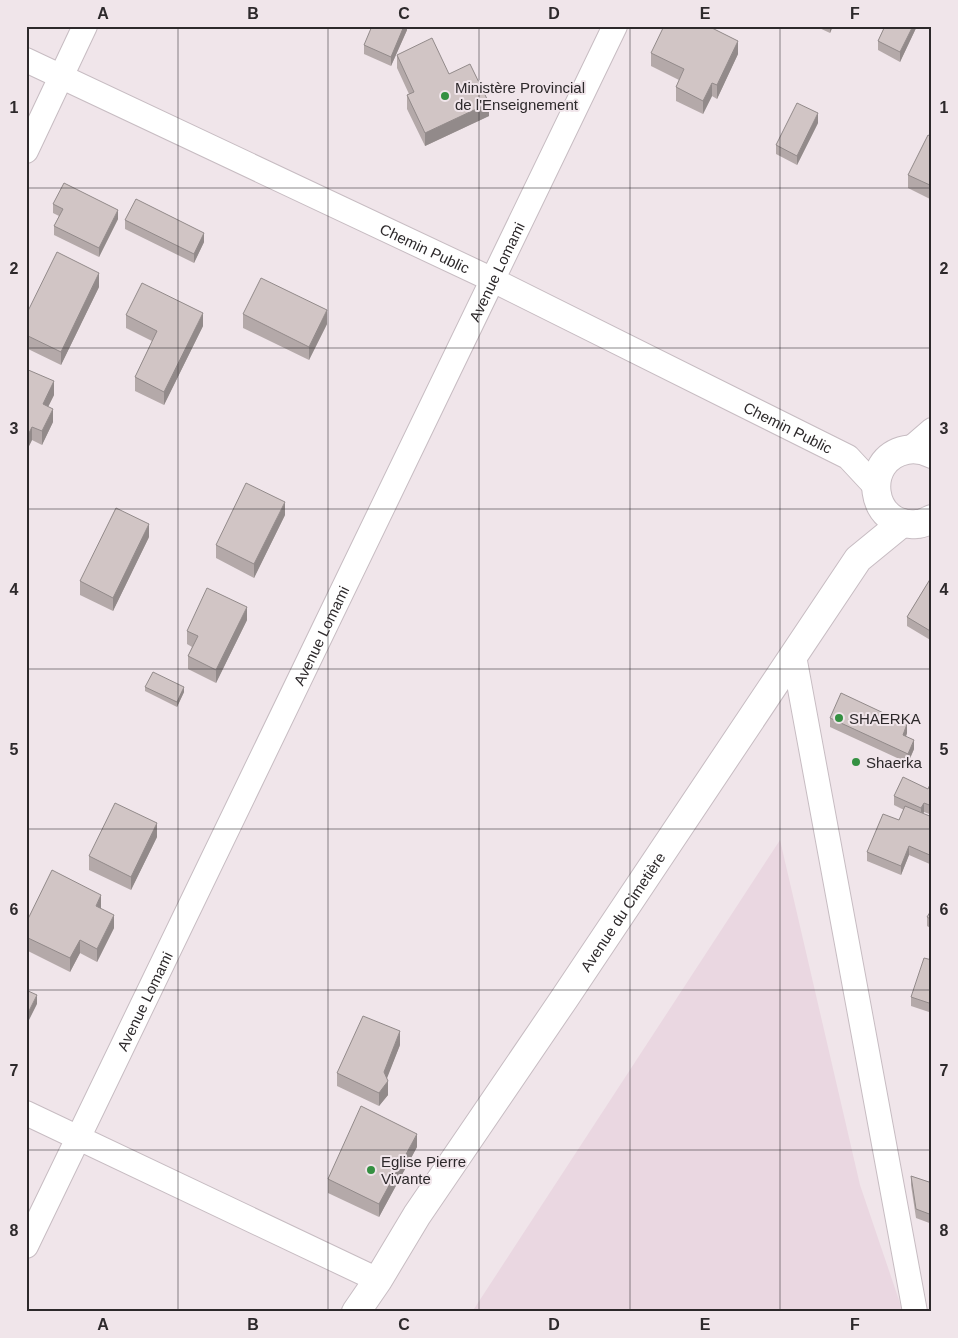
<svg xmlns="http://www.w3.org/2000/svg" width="958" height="1338" viewBox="0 0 958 1338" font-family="Helvetica,sans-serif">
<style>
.built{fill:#ead7e1}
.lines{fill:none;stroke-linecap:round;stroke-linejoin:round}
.minor-casing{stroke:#c7bcc2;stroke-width:26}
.tertiary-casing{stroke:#c7bcc2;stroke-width:30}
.minor{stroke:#fff;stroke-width:24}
.tertiary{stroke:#fff;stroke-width:28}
.wall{fill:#b4a9a9}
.shaded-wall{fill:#928a8a}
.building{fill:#d1c5c5;stroke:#928a8a}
.grid{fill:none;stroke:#2d292b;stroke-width:1;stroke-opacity:0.55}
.poi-dot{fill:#349041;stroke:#f0e5ea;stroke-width:2}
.labels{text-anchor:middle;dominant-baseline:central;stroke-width:4;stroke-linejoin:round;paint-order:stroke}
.poi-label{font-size:15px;fill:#2d292b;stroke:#f0e5ea;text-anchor:start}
.street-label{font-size:15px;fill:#2d292b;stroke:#f0e5ea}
.neatline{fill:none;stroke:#2d292b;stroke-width:2}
.grid-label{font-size:16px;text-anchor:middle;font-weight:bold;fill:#2d292b}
</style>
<rect width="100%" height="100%" fill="#f0e5ea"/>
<path class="built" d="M780 840 860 1185 903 1312H472Z"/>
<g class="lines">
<g class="minor-casing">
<g id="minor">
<path id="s1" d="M26 60 493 280 848 457 875 486"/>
<path d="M26 151 85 26"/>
<path d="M910 449 932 430"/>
<path d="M794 656 915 1312"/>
<path d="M26 1113 378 1280"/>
<path id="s2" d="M26 1246 615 26"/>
</g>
</g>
<g class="tertiary-casing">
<g id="tertiary">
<path d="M932 454C924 450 915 448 906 450 861 459 869 529 917 524 922 524 927 521 932 519"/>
<path id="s3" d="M356 1312 378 1280 417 1215 564 999 858 559 902 523"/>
</g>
</g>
<use href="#minor" class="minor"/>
<use href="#tertiary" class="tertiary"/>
</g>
<path class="wall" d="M407 26V30L391 66 364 54V45Z
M815 26H833L830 33Z
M885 26H917L900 62 878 50V41Z
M651 53 738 54 717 99 712 96 703 114 676 101V87L679 80 651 66Z
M397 55 489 116 425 146 407 109V95L409 94 397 68Z
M818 123 797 165 776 154V145Z
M932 137V200L908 188V175Z
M53 204 118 219 99 257 54 235V226L59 216 53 213Z
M125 220 204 242 194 263 125 229Z
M99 287 61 365 26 348V315Z
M243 314 327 324 309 360 243 328Z
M126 315 203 326 164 405 135 391V377L152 341 126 328Z
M26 369 54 395 48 407 53 422 42 445 32 440 26 452Z
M285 515 254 578 216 558V545Z
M149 537 113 611 80 595V581Z
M932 576V641L907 626V617Z
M247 620 216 683 188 669V656L192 647 187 644V631Z
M145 687 184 692 177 707 145 691Z
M830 718 907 733 906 737 914 749 908 763 830 727Z
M932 780V815L924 812 923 814 932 817V865L909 855 901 875 867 861V852L899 820 904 810 894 805V796L928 789Z
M157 837 131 890 89 870V856Z
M101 909 114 928 97 962 80 953 70 972 26 950V923Z
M932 909V929L927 926V917Z
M932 960V1013L911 1006V997Z
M400 1045 386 1079 388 1095 379 1106 337 1086V1073Z
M417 1147 379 1217 328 1193V1179Z
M911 1176 932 1183V1224L916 1218 911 1185Z"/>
<path class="shaded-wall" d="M404 26H407V30L391 66V57Z
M830 26H833L830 33Z
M913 26H917L900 62V52Z
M738 41V54L717 99V85Z
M712 83V96L703 114V101Z
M489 103V116L425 146V133Z
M818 113V123L797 165V156Z
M118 210V219L99 257V248Z
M204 233V242L194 263V254Z
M99 273V287L61 365V352Z
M327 310V324L309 360V347Z
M203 313V326L164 405V392Z
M54 381V395L43 417V404Z
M53 409V422L42 445V431Z
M32 427V440L26 452V439Z
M285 502V515L254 578V564Z
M149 524V537L113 611V598Z
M247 607V620L216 683V670Z
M184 687V692L177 707V702Z
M907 724V733L903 744V735Z
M914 740V749L908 763V754Z
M924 803V812L921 817V808Z
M157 823V837L131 890V877Z
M909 846V855L901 875V866Z
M101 895V908L96 919V906Z
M114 915V928L97 962V949Z
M80 940V953L70 972V958Z
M37 995V1004L26 1026V1017Z
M400 1031V1045L384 1086V1072Z
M388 1081V1095L379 1106V1093Z
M417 1134V1147L379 1217V1204Z"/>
<path class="building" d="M372 26H404L391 57 364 45Z
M664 26H708L738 41 717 85 712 83 703 101 676 87 684 69 651 53Z
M885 26H913L900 52 878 41Z
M432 38 449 74 470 64 489 103 425 133 407 95 414 92 397 55Z
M797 103 818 113 797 156 776 145Z
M928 135 932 137V186L908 175Z
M64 183 118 210 99 248 54 226 63 209 53 204Z
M136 199 204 233 194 254 125 220Z
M57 252 99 273 61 352 26 335V315Z
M261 278 327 310 309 347 243 314Z
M142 283 203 313 164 392 135 377 157 331 126 315Z
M26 369 54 381 43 404 53 409 42 431 32 427 26 439Z
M246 483 285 502 254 564 216 545Z
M116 508 149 524 113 598 80 581Z
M932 576V632L907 617Z
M207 588 247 607 216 670 188 656 198 636 187 631Z
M153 672 184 687 177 702 145 687Z
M841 693 907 724 903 735 914 740 908 754 830 718Z
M903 777 928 789 932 780V806L924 803 921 808 894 796Z
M115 803 157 823 131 877 89 856Z
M905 806 932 817V856L909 846 901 866 867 852 883 814 899 820Z
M52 870 101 895 96 906 114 915 97 949 80 940 70 958 26 937V923Z
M932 909V920L927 917Z
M924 958 932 960V1004L911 997Z
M26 990 37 995 26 1017Z
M363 1016 400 1031 384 1072 388 1081 379 1093 337 1073Z
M361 1106 417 1134 379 1204 328 1179Z
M911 1176 932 1183V1215L916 1209Z"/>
<path class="grid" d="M178 26V1312M328 26V1312M479 26V1312M630 26V1312M780 26V1312M26 188H932M26 348H932M26 509H932M26 669H932M26 829H932M26 990H932M26 1150H932"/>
<g class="poi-dot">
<circle cx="445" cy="96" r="5"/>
<circle cx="839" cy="718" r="5"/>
<circle cx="856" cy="762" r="5"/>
<circle cx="371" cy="1170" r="5"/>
</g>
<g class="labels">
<g class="poi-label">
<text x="455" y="87">Ministère Provincial<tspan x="455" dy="17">de l'Enseignement</tspan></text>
<text x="849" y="718">SHAERKA</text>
<text x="866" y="762">Shaerka</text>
<text x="381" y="1161">Eglise Pierre<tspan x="381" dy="17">Vivante</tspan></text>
</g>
<g class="street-label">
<text stroke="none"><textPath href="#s1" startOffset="441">Chemin Public</textPath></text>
<text stroke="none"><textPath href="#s2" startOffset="1082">Avenue Lomami</textPath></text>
<text stroke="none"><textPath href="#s1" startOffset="846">Chemin Public</textPath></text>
<text stroke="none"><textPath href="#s2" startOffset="678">Avenue Lomami</textPath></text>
<text stroke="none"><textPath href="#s3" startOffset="481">Avenue du Cimetière</textPath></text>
<text stroke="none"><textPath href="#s2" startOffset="272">Avenue Lomami</textPath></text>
</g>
</g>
<rect width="958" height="1338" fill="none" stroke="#f0e5ea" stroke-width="55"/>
<rect x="28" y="28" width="902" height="1282" class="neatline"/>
<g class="grid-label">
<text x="103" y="19">A</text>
<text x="253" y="19">B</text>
<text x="404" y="19">C</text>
<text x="554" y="19">D</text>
<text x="705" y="19">E</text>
<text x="855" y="19">F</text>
<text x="14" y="113">1</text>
<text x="944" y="113">1</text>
<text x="14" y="274">2</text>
<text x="944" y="274">2</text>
<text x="14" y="434">3</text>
<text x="944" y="434">3</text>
<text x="14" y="595">4</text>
<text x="944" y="595">4</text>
<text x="14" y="755">5</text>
<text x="944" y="755">5</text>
<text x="14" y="915">6</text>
<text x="944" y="915">6</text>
<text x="14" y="1076">7</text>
<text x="944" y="1076">7</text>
<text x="14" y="1236">8</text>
<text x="944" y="1236">8</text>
<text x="103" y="1330">A</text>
<text x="253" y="1330">B</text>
<text x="404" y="1330">C</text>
<text x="554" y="1330">D</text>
<text x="705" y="1330">E</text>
<text x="855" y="1330">F</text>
</g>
</svg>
